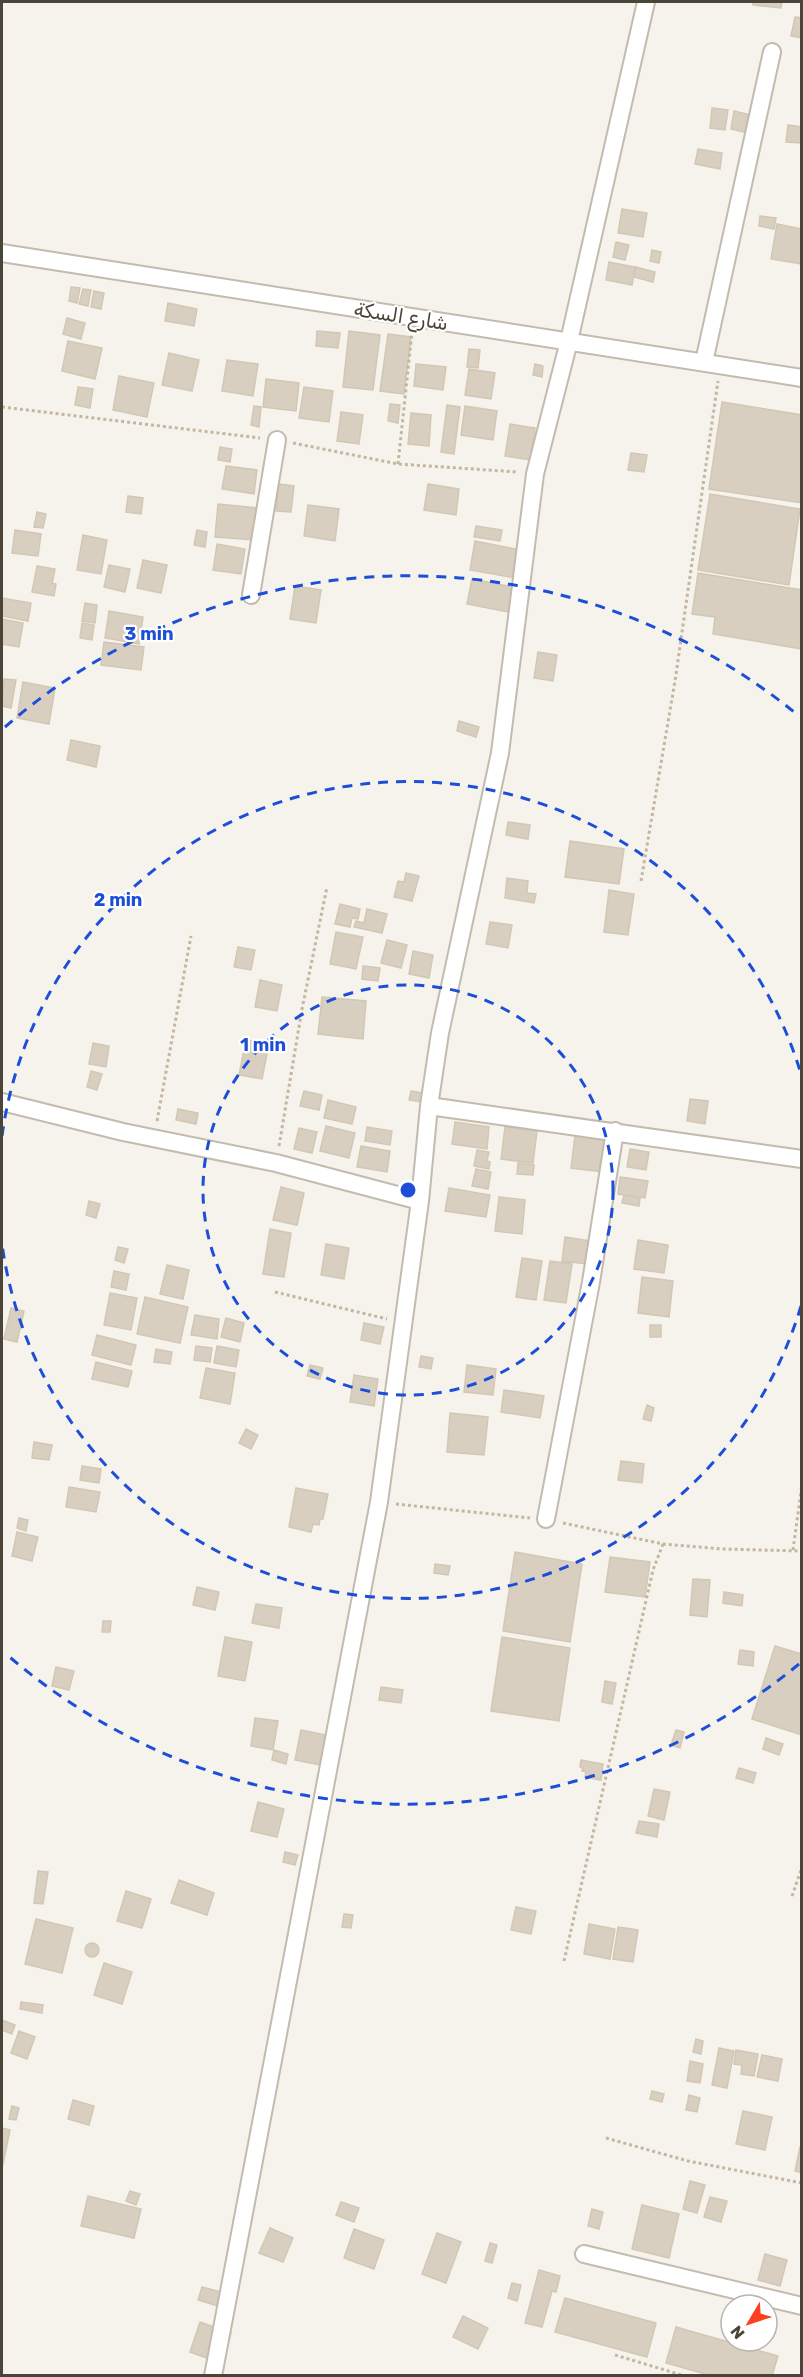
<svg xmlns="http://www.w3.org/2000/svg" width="803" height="2377" viewBox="0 0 803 2377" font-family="Rubik,'Noto Sans Arabic',sans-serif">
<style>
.building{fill:#d8cfc1;stroke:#d3c7b4;stroke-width:1.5}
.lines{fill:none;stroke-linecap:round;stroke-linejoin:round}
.minor-casing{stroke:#c2bbae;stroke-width:20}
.path{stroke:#c4b79f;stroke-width:3;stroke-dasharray:3 3;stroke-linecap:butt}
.minor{stroke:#fff;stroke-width:16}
.ring{fill:none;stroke:#1d4ed8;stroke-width:3;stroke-dasharray:10 8}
.labels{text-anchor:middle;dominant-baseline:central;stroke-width:4.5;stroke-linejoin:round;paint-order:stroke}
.street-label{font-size:20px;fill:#4b4439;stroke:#fff}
.centre{fill:#1d4ed8;stroke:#fff;stroke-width:3}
.ring-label{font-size:18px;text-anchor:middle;font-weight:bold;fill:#1d4ed8;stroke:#fff;stroke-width:4.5;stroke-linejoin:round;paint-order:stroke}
</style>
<rect width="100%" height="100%" fill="#f6f3ec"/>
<path class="building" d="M753 2H782L781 8 753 5Z
M795 17 802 18V38L791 36Z
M712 108 728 110 725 130 710 128Z
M734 111 751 115 748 133 731 129Z
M788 125 802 127V143L786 142Z
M698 149 722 153 720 169 695 164Z
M622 209 647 213 643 237 618 233Z
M760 216 776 218 774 229 759 226Z
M777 224 802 229V264L771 259Z
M616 242 629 245 625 260 613 257Z
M652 250 661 252 659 263 650 261Z
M609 262 635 267 632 285 606 280Z
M636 267 655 272 653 282 634 277Z
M71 287 80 288 77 303 69 301Z
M83 289 91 290 88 306 79 304Z
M94 291 104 293 101 309 91 307Z
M168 303 197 309 194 326 165 321Z
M67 318 85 323 81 339 63 334Z
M317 331 340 333 338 348 316 346Z
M349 331 380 335 373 390 343 387Z
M388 334 411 337 404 394 380 391Z
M68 341 102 348 95 379 62 371Z
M469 349 480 350 478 368 467 367Z
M169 353 199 360 192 391 162 385Z
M227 360 258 364 253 396 222 391Z
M416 364 446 367 443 390 414 386Z
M535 364 543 366 542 377 533 375Z
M469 369 495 373 491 399 465 395Z
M119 376 154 383 147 417 113 410Z
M266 379 299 383 296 411 263 407Z
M78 387 93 389 90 408 75 405Z
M304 387 333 391 329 422 299 418Z
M722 402 802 415V503L709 489Z
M390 404 400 405 398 423 388 421Z
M447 405 460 407 454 454 441 452Z
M254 406 261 407 259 427 251 425Z
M465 406 497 411 493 440 461 435Z
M341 412 363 415 359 444 337 441Z
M411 413 431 415 429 446 408 444Z
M510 424 535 428 530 460 505 456Z
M220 447 232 449 230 462 218 460Z
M631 453 647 455 644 472 628 470Z
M226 466 257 470 254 494 222 489Z
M279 484 294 486 291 512 276 511Z
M428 484 459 489 456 515 424 510Z
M710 494 800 509 789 585 698 570Z
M128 496 143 498 141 514 126 512Z
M218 504 258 508 255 540 215 537Z
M308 505 339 509 335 541 304 536Z
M37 512 46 514 43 528 34 527Z
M476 526 502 530 500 541 474 537Z
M15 530 41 534 38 556 12 553Z
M197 530 207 532 205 547 194 545Z
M83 535 107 540 101 574 77 570Z
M475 541 520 550 515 578 470 570Z
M217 544 245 549 241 574 213 570Z
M143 560 167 565 161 593 137 588Z
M109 565 130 569 125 592 104 587Z
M37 566 55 569 52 583 56 584 54 596 32 592Z
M698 573 802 590V649L713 634 715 617 692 614Z
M472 579 513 587 509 612 467 604Z
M295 586 321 590 316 623 290 619Z
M2 598 31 603 28 621 2 616Z
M85 603 97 605 95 623 82 621Z
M109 611 143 617 139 644 105 638Z
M2 619 23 623 19 647 2 644Z
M82 623 94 625 92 640 80 638Z
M104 642 144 647 141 670 101 665Z
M538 652 557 655 553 681 534 678Z
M4 679 16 680 11 708 2 706Z
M23 682 55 688 49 724 17 718Z
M459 721 479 727 476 737 457 731Z
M71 740 100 746 96 767 67 760Z
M508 822 530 825 528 839 506 835Z
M570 841 624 849 619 884 565 877Z
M406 873 419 876 412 901 394 897 398 881 404 882Z
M507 878 528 881 527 893 536 894 534 903 505 898Z
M609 890 634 894 628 935 604 932Z
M340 904 360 909 358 919 352 918 350 927 335 924Z
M367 909 387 914 382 933 354 927 356 921 364 923Z
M490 922 512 925 508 948 486 944Z
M336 932 363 937 356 969 330 964Z
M387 940 407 945 401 968 381 963Z
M238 947 255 950 251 970 234 967Z
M413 951 433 955 429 978 409 974Z
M363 966 380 968 378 981 362 979Z
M260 980 282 985 277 1011 255 1007Z
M322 997 366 1001 363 1039 318 1034Z
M246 1040 269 1044 262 1079 239 1075Z
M93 1043 109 1046 106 1067 89 1064Z
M91 1071 102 1074 97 1090 87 1087Z
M304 1091 322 1095 319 1110 300 1106Z
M411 1091 423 1093 421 1102 409 1100Z
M690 1099 708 1101 705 1124 687 1121Z
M328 1100 356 1107 352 1124 324 1118Z
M178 1109 198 1113 196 1124 176 1120Z
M455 1122 489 1127 487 1149 452 1144Z
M326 1126 355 1133 349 1158 320 1151Z
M367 1127 392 1131 390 1145 365 1141Z
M505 1127 537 1131 533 1163 501 1159Z
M299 1128 317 1132 312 1153 294 1149Z
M575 1136 607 1140 603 1172 571 1168Z
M361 1146 390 1151 387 1172 357 1167Z
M630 1149 649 1152 646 1170 627 1167Z
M477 1150 489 1152 487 1161 490 1162 489 1169 474 1166Z
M518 1163 534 1165 533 1175 517 1174Z
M476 1169 491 1172 488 1189 472 1186Z
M620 1177 648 1181 645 1198 618 1194Z
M281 1187 304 1193 297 1225 273 1220Z
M449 1188 490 1195 486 1217 445 1211Z
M624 1195 640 1198 639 1206 622 1203Z
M499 1197 525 1200 522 1234 495 1231Z
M89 1201 100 1204 96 1218 86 1215Z
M270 1229 291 1233 284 1277 263 1274Z
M565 1237 590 1241 587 1264 562 1261Z
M638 1240 668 1245 664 1273 634 1269Z
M326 1244 349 1248 344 1279 321 1275Z
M118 1247 128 1249 124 1263 115 1260Z
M522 1258 542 1261 536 1300 516 1297Z
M550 1261 572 1264 566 1303 544 1300Z
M167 1265 189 1270 183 1299 160 1294Z
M114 1271 129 1274 126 1290 111 1287Z
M642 1277 673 1281 669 1317 638 1313Z
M110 1293 137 1298 131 1330 104 1325Z
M145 1297 188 1307 180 1343 137 1334Z
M11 1308 24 1311 17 1342 4 1339Z
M195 1315 219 1319 217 1339 191 1335Z
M226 1318 244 1323 240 1342 221 1337Z
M364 1323 384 1327 380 1344 361 1340Z
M650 1325H661V1337H650Z
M97 1335 136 1345 131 1365 92 1355Z
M196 1346 212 1348 210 1362 194 1360Z
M217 1346 239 1350 236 1367 214 1363Z
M156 1349 172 1352 170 1364 154 1362Z
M421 1356 433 1358 431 1369 419 1367Z
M96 1362 132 1371 128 1387 92 1379Z
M310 1365 323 1368 320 1379 307 1376Z
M467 1365 496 1369 493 1395 464 1392Z
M206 1368 235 1373 230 1404 200 1398Z
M354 1375 378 1379 374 1406 350 1402Z
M504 1390 544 1396 540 1418 501 1412Z
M647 1405 654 1408 651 1421 643 1419Z
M450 1413 488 1417 484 1455 447 1452Z
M246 1429 258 1435 251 1449 239 1443Z
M34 1442 52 1445 49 1460 32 1458Z
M621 1461 644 1464 642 1483 618 1480Z
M82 1466 101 1469 99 1483 80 1480Z
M69 1487 100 1492 96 1512 66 1507Z
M296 1488 328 1494 323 1519H320L319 1525 313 1524 311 1532 289 1527Z
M19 1518 28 1520 26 1531 17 1528Z
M17 1532 38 1537 32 1561 12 1556Z
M515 1552 582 1564 570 1642 503 1631Z
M610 1557 650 1562 645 1597 605 1592Z
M435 1564 450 1566 448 1575 434 1573Z
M693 1579 710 1580 707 1617 690 1615Z
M197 1587 219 1592 215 1610 193 1605Z
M724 1592 743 1595 742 1606 723 1603Z
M256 1604 282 1608 279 1628 252 1623Z
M103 1621H111L110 1632H102Z
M225 1637 252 1642 245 1681 218 1676Z
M502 1637 570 1648 559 1721 491 1711Z
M775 1646 802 1654V1735L752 1719Z
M740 1650 754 1652 753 1666 738 1664Z
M56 1667 74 1671 69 1690 52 1686Z
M605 1681 616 1683 612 1704 602 1702Z
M381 1687 403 1690 401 1703 379 1700Z
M255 1718 278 1721 273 1750 251 1746Z
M301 1730 331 1736 325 1766 295 1760Z
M676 1730 684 1732 680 1748 671 1745Z
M766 1738 783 1744 779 1755 763 1749Z
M274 1750 288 1754 286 1764 272 1760Z
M581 1760 603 1764 601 1780 585 1777 586 1772 582 1771 583 1768 580 1767Z
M739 1768 756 1773 753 1783 736 1778Z
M654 1789 670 1792 664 1820 648 1816Z
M258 1802 284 1809 277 1837 251 1831Z
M639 1821 659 1824 657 1837 636 1833Z
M285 1852 298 1855 295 1865 283 1862Z
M38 1871 48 1872 43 1904 34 1903Z
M179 1880 214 1893 207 1915 171 1903Z
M126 1891 151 1899 142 1928 117 1921Z
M516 1907 536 1911 531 1934 511 1930Z
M344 1914 353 1915 351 1928 342 1927Z
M36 1919 73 1928 62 1973 25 1964Z
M589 1924 615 1929 610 1959 584 1954Z
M618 1927 638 1930 633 1962 613 1959Z
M85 1950a7 7 0 1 1 14 0a7 7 0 1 1-14 0Z
M104 1963 132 1972 122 2004 94 1995Z
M21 2002 43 2005 42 2013 20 2009Z
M2 2020 15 2025 12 2034 2 2030Z
M19 2031 35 2037 27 2059 11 2053Z
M696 2039 703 2041 701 2054 693 2052Z
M719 2048 734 2051 727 2088 712 2085Z
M736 2050 758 2054 754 2076 741 2074 742 2065 734 2064Z
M762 2055 782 2059 778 2081 757 2077Z
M690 2061 703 2064 700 2083 687 2081Z
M652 2091 664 2094 662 2102 650 2099Z
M689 2095 700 2098 697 2112 686 2110Z
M73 2100 94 2106 89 2125 68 2119Z
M12 2106 19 2108 16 2120 9 2119Z
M743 2111 772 2117 765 2150 736 2144Z
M2 2128 10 2130 2 2169Z
M800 2147 802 2148V2173L795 2171Z
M690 2181 705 2185 697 2213 683 2209Z
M130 2191 140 2194 136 2205 126 2201Z
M88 2196 141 2209 134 2238 81 2226Z
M710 2197 727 2201 721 2222 704 2217Z
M341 2202 359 2208 354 2222 336 2215Z
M642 2205 679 2214 669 2258 632 2249Z
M592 2209 603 2212 599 2229 588 2226Z
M270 2228 293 2238 283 2262 259 2253Z
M354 2229 384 2240 374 2269 344 2258Z
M437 2233 461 2242 446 2283 422 2274Z
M490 2243 497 2245 492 2263 485 2261Z
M765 2254 787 2260 780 2286 758 2280Z
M539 2270 560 2276 556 2292 552 2291 542 2327 525 2323Z
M512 2283 521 2285 517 2301 508 2298Z
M202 2287 221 2292 218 2306 198 2300Z
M565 2298 656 2323 647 2357 555 2332Z
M463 2316 488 2328 478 2349 453 2337Z
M200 2322 231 2333 220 2363 190 2352Z
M676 2327 778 2356 772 2376H712L666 2363Z"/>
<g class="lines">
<g class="minor-casing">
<path id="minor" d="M2 253 802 378
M704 362 772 52
M251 595 277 440
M2 1102 123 1132 276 1163 420 1201
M429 1106 802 1159
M546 1519 591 1282 615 1131
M584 2254 802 2306
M213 2376 379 1502 420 1201 429 1106 440 1033 500 753 535 474 569 341 646 2"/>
</g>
<path class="path" d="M2 407 260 438
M293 443 398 464 518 472
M398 464 412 332
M641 881 675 681 718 381
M157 1121 191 936
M279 1146 302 1009 327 887
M275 1292 387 1319
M396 1504 530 1518
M563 1523 663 1544 723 1549 802 1551
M793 1550 802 1484
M792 1896 802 1867
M564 1961 653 1570 663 1544
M606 2138 688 2161 802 2183
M615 2355 685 2376"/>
<use href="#minor" class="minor"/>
</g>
<g class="ring">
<circle cx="408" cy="1190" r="205"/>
<path d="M801 1306A410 410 0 0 1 2 1244M2 1136A410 410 0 0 1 801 1074"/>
<path d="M799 1664A614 614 0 0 1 5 1653M5 727A614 614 0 0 1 799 716"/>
</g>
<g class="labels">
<g class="street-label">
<text transform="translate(401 316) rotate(9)">شارع السكة</text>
</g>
</g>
<circle cx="408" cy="1190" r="9" class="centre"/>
<g class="ring-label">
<text x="149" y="640">3 min</text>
<text x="118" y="906">2 min</text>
<text x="263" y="1051">1 min</text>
</g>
<rect width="803" height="2377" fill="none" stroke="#4b4439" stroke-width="6"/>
<g transform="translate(749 2323) rotate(231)"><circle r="28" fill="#ffffff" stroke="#b7b4b0" stroke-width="1.5"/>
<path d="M0-4.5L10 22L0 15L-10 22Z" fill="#fc3f1d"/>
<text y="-9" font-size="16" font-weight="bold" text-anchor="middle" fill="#4b4439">N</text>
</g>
</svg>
